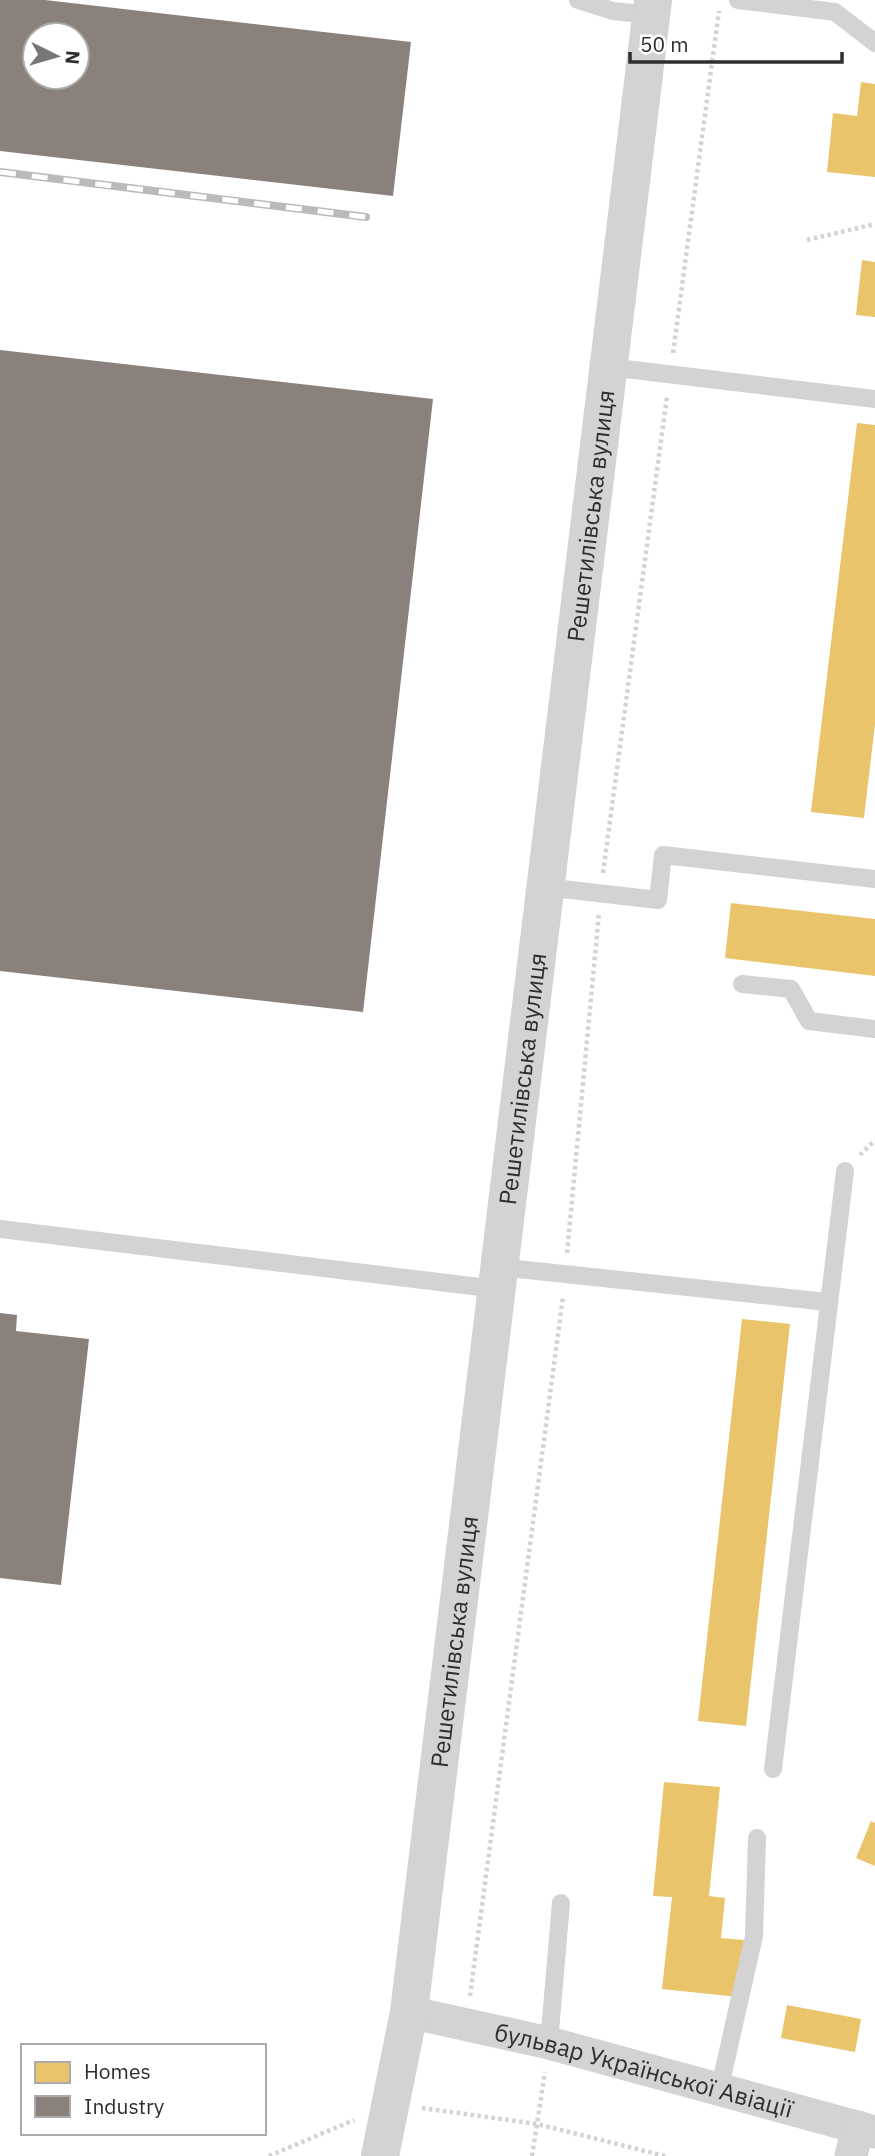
<svg xmlns="http://www.w3.org/2000/svg" width="875" height="2156" viewBox="0 0 875 2156" font-family="'IBM Plex Sans',sans-serif">
<style>
.homes{fill:#e9c46a}
.industry{fill:#8a817c;fill-rule:evenodd}
.lines{fill:none;stroke-linecap:round;stroke-linejoin:round}
.path{stroke:#d3d3d3;stroke-width:4.5;stroke-dasharray:3.5 3.5;stroke-linecap:butt}
.service{stroke:#d3d3d3;stroke-width:18}
.minor{stroke:#d3d3d3;stroke-width:33}
.tertiary{stroke:#d3d3d3;stroke-width:38}
.rail-casing{stroke:#bababa;stroke-width:8}
.rail{stroke:#fff;stroke-width:5;stroke-dasharray:16;stroke-linecap:butt}
.labels{text-anchor:middle;dominant-baseline:central;stroke-width:7;stroke-linejoin:round;paint-order:stroke}
.street-label{font-size:24px;fill:#2e2e2e;stroke:#fff}
</style>
<rect width="100%" height="100%" fill="#fff"/>
<path class="homes" d="M861 82 875 84V177L827 172 833 113 857 116Z
M862 260 875 262V317L856 315Z
M857 423 875 425V724L864 818 811 812Z
M731 903 875 919V976L725 958Z
M742 1319 790 1324 746 1726 698 1721Z
M664 1782 720 1787 709 1896 725 1898 721 1938 744 1940 738 1997 662 1989 672 1897 653 1896Z
M871 1821 875 1823V1866L856 1858Z
M787 2005 861 2019 855 2052 781 2038Z"/>
<path class="industry" d="M0 0H45L411 42 393 196 0 151ZM35 35H77V77H35Z
M0 350 433 399 363 1012 0 971Z
M0 1313 17 1315 16 1331 89 1339 61 1585 0 1578Z"/>
<g class="lines">
<path class="path" d="M807 240 875 224
M673 353 719 11
M603 873 667 396
M860 1155 875 1140
M567 1253 599 913
M470 1996 563 1297
M422 2108 537 2124 545 2072
M269 2156 354 2120
M532 2156 537 2124 665 2156"/>
<path class="service" d="M578 0 613 11 651 15
M738 0 835 12 875 43
M609 367 875 399
M545 887 658 900 663 855 875 879
M742 984 791 989 809 1021 875 1029
M0 1229 497 1289
M499 1267 827 1302
M773 1769 845 1171
M549 2043 561 1903
M719 2091 754 1936 757 1838"/>
<g class="minor">
<path id="s1" d="M409 2012 549 2043 875 2132"/>
<path d="M851 2156 858 2127"/>
</g>
<path class="tertiary" id="s2" d="M380 2156 409 2012 653 0"/>
<g class="rail-casing">
<path id="rail" d="M0 172 366 217"/>
</g>
<use href="#rail" class="rail"/>
</g>
<g class="labels">
<g class="street-label">
<text stroke="none"><textPath href="#s2" startOffset="1654">Решетилівська вулиця</textPath></text>
<text stroke="none"><textPath href="#s2" startOffset="1087">Решетилівська вулиця</textPath></text>
<text stroke="none"><textPath href="#s2" startOffset="520">Решетилівська вулиця</textPath></text>
<text stroke="none"><textPath href="#s1" startOffset="242">бульвар Української Авіації</textPath></text>
</g>
</g>
<rect x="21" y="2044" width="245" height="91" fill="#ffffff" stroke="#ababab" stroke-width="2"/>
<rect x="35" y="2062" width="35" height="21" fill="#e9c46a" stroke="#ababab" stroke-width="2"/>
<text x="84" y="2079" font-size="21" fill="#2e2e2e">Homes</text>
<rect x="35" y="2096" width="35" height="21" fill="#8a817c" stroke="#ababab" stroke-width="2"/>
<text x="84" y="2114" font-size="21" fill="#2e2e2e">Industry</text>
<g transform="translate(56 56) rotate(95)"><circle r="33" fill="#ffffff" stroke="#ababab" stroke-width="2"/>
<path d="M0-5L12 26L0 18L-12 26Z" fill="#777777"/>
<text y="-10" font-size="19" font-weight="bold" text-anchor="middle" fill="#2e2e2e">N</text>
</g>
<path d="M630 52v10h212v-10" fill="none" stroke="#2e2e2e" stroke-width="3.5"/>
<text x="640" y="52" font-size="21" fill="#2e2e2e" stroke="#ffffff" stroke-width="5" paint-order="stroke">50 m</text>
</svg>
